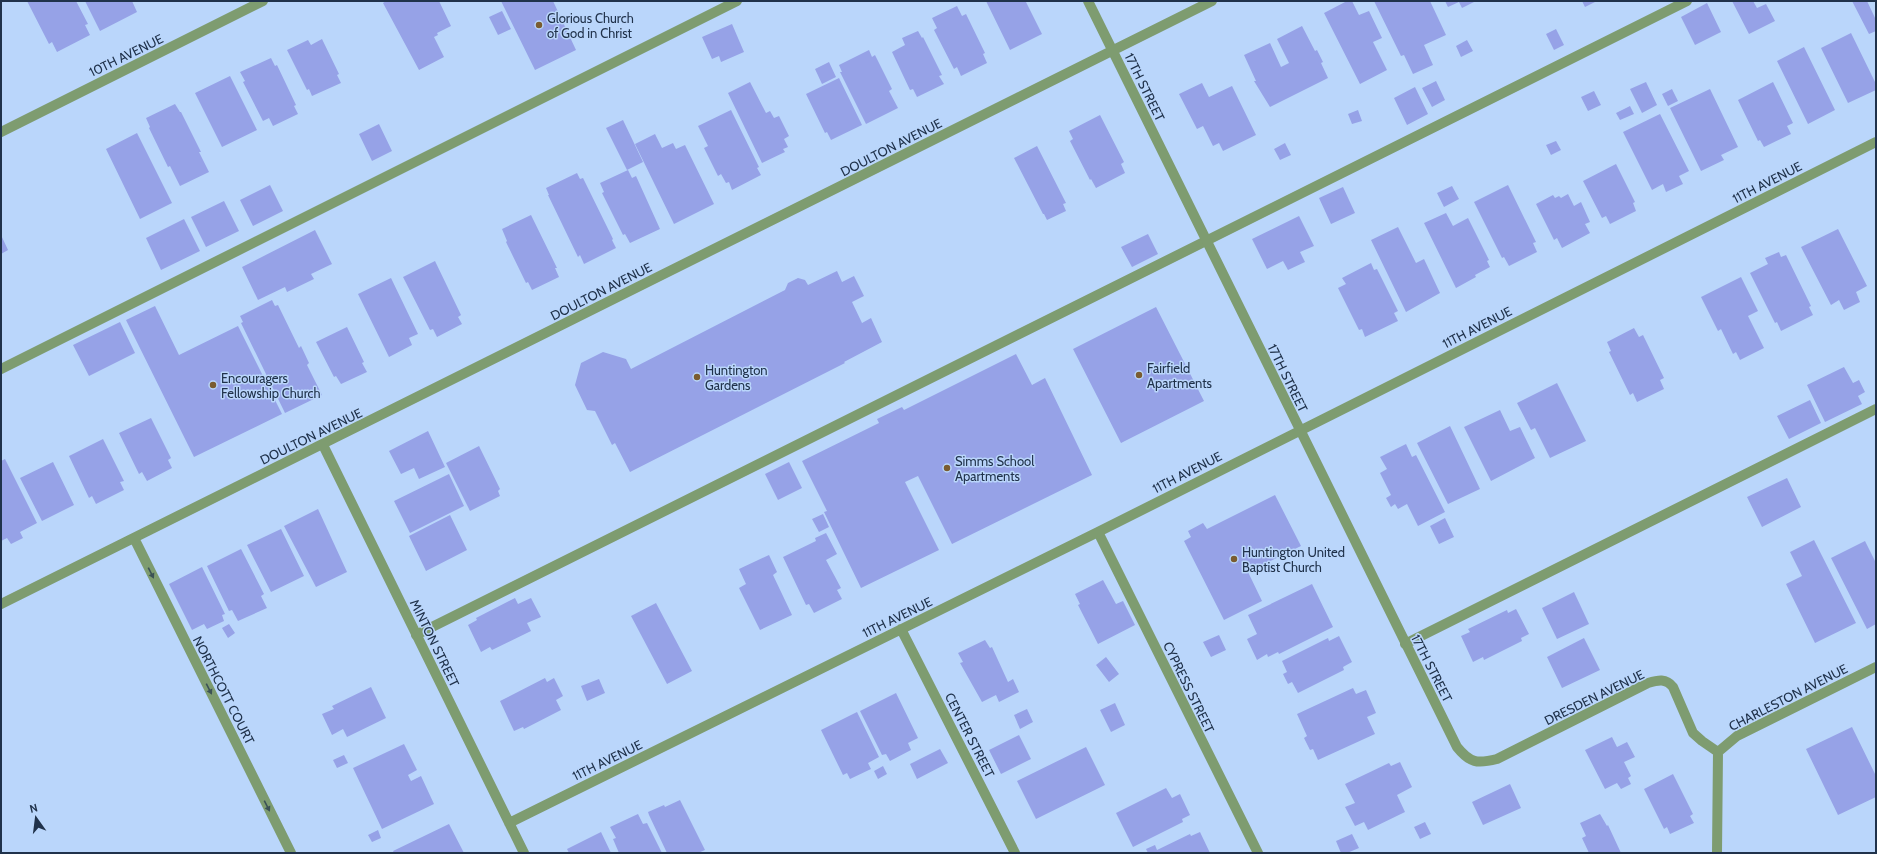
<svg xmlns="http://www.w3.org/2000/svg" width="1877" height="854" viewBox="0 0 1877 854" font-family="Cabin,sans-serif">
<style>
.building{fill:#96a2e7}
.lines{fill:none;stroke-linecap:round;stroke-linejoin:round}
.service{stroke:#7e9c70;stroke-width:10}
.minor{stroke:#7e9c70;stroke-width:10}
.oneway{fill:#3c5256}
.poi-dot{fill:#7a5c30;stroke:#bad6fb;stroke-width:1.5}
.labels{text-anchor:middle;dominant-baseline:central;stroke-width:3;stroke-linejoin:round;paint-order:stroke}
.poi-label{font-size:13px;fill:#20324b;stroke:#bad6fb;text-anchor:start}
.street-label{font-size:13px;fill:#20324b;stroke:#bad6fb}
</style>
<rect width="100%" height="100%" fill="#bad6fb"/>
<path class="building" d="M27 1H76L88 24 85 25 90 35 57 52 52 42 49 44Z
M85 1H132L137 12 100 31Z
M386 1H439L451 26 437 33 438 35 434 37 444 57 419 70 383 3Z
M501 1H553L576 50 535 70Z
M986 1H1029L1026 2 1042 34 1010 50Z
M1347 1H1352L1359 15 1369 11 1382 38 1373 42 1387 70 1360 84 1324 13Z
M1374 1H1430L1446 35 1424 45 1433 65 1413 74 1404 55 1401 56Z
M1445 1H1476L1462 8 1459 2 1448 7Z
M1582 1H1597L1585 7Z
M1732 1H1753L1757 8 1766 4 1775 21 1749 34Z
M1852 1H1867L1876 20V31L1869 34Z
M1707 3 1721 32 1695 45 1681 17Z
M957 6 962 16 966 14 985 53 983 54 987 63 961 76 957 67 954 69 934 30 937 28 932 18Z
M502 11 511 29 498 35 489 17Z
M732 24 744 52 721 62 719 56 712 59 702 37Z
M1302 26 1315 51 1317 50 1323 62 1321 63 1328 78 1270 107 1254 81H1256L1244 55 1270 43 1281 67 1289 63 1277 39Z
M1556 29 1564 45 1554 50 1546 34Z
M918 31 922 38 923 37 942 75 939 76 944 84 917 97 913 89 910 90 892 52 905 45 902 38Z
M1851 33 1876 84V90L1848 103 1821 48Z
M322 39 339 74 337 75 341 83 312 96 309 89 307 90 287 50 308 40 311 45Z
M1467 40 1473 51 1461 57 1456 46Z
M1804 47 1835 110 1808 124 1777 61Z
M869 50 872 57 875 55 892 89 889 91 898 108 866 124 840 72H842L839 65Z
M271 58 275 66 277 65 296 105 294 106 298 114 273 126 269 118 263 121 243 82 245 81 240 72Z
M829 62 836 77 822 84 815 69Z
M230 76 257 130 222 147 195 93Z
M839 78 862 125 831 140 827 132 825 133 806 94Z
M1436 81 1445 100 1432 107 1422 88Z
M750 82 766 113 770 111 774 118 779 116 789 136 784 139 788 147 783 149 785 152 762 163 728 93Z
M1646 82 1657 105 1642 113 1630 89Z
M1773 82 1793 123 1787 126 1791 134 1764 147 1760 140 1758 141 1738 100Z
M1202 83 1209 97 1232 86 1256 135 1223 151 1219 143 1213 146 1203 126 1197 129 1179 94Z
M1415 87 1428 114 1407 125 1394 98Z
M1672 89 1678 101 1668 106 1662 94Z
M1710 89 1738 147 1721 155 1724 160 1701 171 1670 108Z
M1594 91 1601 105 1588 111 1581 97Z
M175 104 180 112H181L201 152H199L209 172 180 186 170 166 168 167 149 128 150 127 146 118Z
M1630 106 1634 114 1620 120 1616 113Z
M731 110 759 167 757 168 761 175 732 190 729 182 726 183 721 174 718 176 704 148 708 146 698 126Z
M1358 110 1362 121 1352 124 1348 114Z
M1660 114 1689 171 1679 176 1683 184 1666 192 1663 184 1652 190 1623 132Z
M1100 115 1124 162 1121 164 1125 173 1096 188 1091 179 1090 180 1070 141 1073 139 1069 131Z
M623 120 643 162 627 170 606 128Z
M379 124 392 151 372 161 359 134Z
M137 133 172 203 140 219 106 149Z
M655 134 662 148 673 143 676 149 685 145 714 204 674 224 635 144Z
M1556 141 1561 150 1551 155 1546 145Z
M1285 143 1291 155 1280 160 1274 149Z
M1037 146 1066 203 1063 204 1066 211 1047 220 1044 214H1043L1014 158Z
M1616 164 1635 202 1633 203 1636 211 1610 224 1606 216 1602 218 1583 181Z
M628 170 632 178 636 176 660 229 630 243 625 234 623 235 602 193 604 192 600 183Z
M577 173 580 179 583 178 613 239 612 240 616 248 584 264 580 255 578 257 548 195H549L546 188Z
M270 185 283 211 253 226 240 200Z
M1508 185 1536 242 1533 243 1537 252 1509 266 1504 257 1502 258 1474 202Z
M1452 186 1459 199 1444 207 1437 193Z
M1343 187 1355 213 1331 224 1319 198Z
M1568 194 1574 206 1581 202 1590 222 1585 224 1590 233 1562 248 1557 238 1554 240 1536 204 1553 195 1555 198 1559 196 1561 198Z
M224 201 239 231 206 247 191 217Z
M1446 213 1453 226 1468 218 1489 260 1487 261 1490 267 1475 275 1476 277 1456 288 1424 223Z
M531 215 557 268H555L559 277 532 290 528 282 526 283 506 242 507 241 502 229Z
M1299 216 1314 246 1300 252 1305 262 1288 270 1283 261 1267 269 1252 239Z
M184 219 200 251 161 270 146 238Z
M1398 227 1416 263 1424 259 1440 293 1406 312 1371 240Z
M1838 229 1867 286 1856 292 1860 302 1844 310 1839 300 1831 305 1801 247Z
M315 230 332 264 311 274 314 279 287 292 285 287 258 300 242 267Z
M1148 234 1158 254 1132 267 1121 247Z
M1 235 8 250 1 254Z
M1779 252 1781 257 1786 255 1811 306 1809 307 1813 315 1781 331 1777 322 1775 323 1750 273 1768 264 1765 258Z
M435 261 461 315 458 317 462 324 437 337 433 329 430 330 403 277Z
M1371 263 1374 270 1377 269 1398 311 1394 313 1398 321 1365 337 1362 329 1359 330 1338 288 1346 284 1342 278Z
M837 271 842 282 854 276 864 296 852 302 862 323 871 318 882 342 844 362 845 363 630 472 615 443 612 445 595 411 587 410 575 385 581 363 603 352 626 359 631 369 785 290 788 283 798 278 805 280 808 285Z
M1741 277 1758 311 1748 316 1764 348 1740 360 1736 352 1733 354 1721 329 1718 331 1701 297Z
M391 278 418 334 409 338 412 345 389 357 358 294Z
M272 300 275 306 278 305 299 348 301 346 309 363 307 365 322 395 285 413 241 323 243 322 240 316Z
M155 306 179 355 238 326 282 414 194 457 126 320Z
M1156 307 1204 401 1121 443 1073 349Z
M120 322 135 353 89 376 73 345Z
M347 327 364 362 362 363 367 372 341 384 336 376 334 377 316 342Z
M1634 328 1639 337 1643 335 1664 378 1660 380 1664 389 1637 402 1633 393 1630 395 1609 352 1611 351 1607 342Z
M1016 354 1032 385 1045 378 1092 475 952 544 918 476 905 482 939 550 861 588 824 512 827 511 802 461 879 423 877 419 902 407 904 410Z
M1844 367 1853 383 1859 380 1865 392 1858 396 1862 404 1825 422 1807 385Z
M1557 383 1586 441 1550 458 1535 428 1531 430 1517 403Z
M1810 400 1821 423 1789 439 1777 416Z
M1500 410 1510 431 1520 427 1535 458 1491 481 1464 427Z
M151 418 171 458 168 460 172 468 147 481 142 472 139 474 119 433Z
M1450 426 1480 489 1448 504 1417 443Z
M428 431 445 467 419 479 414 468 401 474 389 451Z
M103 439 124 481 120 482 124 490 96 504 92 496 89 498 69 456Z
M1406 444 1412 457 1416 455 1445 512 1418 526 1407 504 1398 509 1395 504 1391 507 1386 498 1391 495 1380 473 1387 469 1380 457Z
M479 446 500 489 498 491 500 496 470 511 446 463Z
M5 459 37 523 20 532 23 538 11 544 7 538 1 541V461Z
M53 462 74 505 42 521 20 478Z
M789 462 802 488 778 500 765 474Z
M449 474 464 506 410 533 394 501Z
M1787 478 1801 507 1762 527 1747 497Z
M1275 495 1301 546 1248 572 1262 601 1224 620 1184 541 1191 537 1188 531 1203 523 1207 529Z
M318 509 347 572 316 587 284 526Z
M823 514 829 527 819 532 812 519Z
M450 515 467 550 426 571 409 536Z
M1445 518 1454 537 1439 544 1430 526Z
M281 529 304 576 271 592 247 545Z
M826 533 837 554 826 560 841 588 837 590 842 599 814 613 809 604 806 605 783 557 816 541 815 538Z
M1814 540 1856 623 1815 643 1786 584 1802 576 1790 552Z
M1865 541 1876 563V624L1867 629 1831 558Z
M241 549 264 594 261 596 267 608 238 621 232 610 229 611 207 566Z
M769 555 777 572 773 575 792 615 760 630 739 588 746 584 739 569Z
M202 567 225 614 222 615 224 621 207 629 204 624 192 630 169 584Z
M1103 580 1116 604 1123 601 1135 625 1098 644 1078 605 1080 604 1075 594Z
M1312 584 1333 627 1279 654 1278 652 1268 657 1267 654 1257 660 1247 639 1257 634 1248 615Z
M1574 592 1589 624 1557 639 1542 608Z
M515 598 518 604 531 598 541 617 527 623 531 631 492 650 490 647 481 652 468 625 477 620 476 618Z
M656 603 692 671 667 684 631 616Z
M1516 609 1529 634 1521 638 1522 641 1484 660 1483 657 1473 662 1461 636 1470 632 1468 629 1507 610 1508 613Z
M229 624 235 633 228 638 222 628Z
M1219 635 1226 650 1211 657 1203 642Z
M1339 636 1352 662 1343 667 1344 670 1298 693 1292 682 1288 684 1283 674 1287 672 1282 661 1328 638 1329 641Z
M1584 638 1600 670 1562 688 1547 657Z
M985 640 990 648 992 647 1008 682 1013 679 1019 692 999 702 996 695 982 702 960 663 963 662 958 653Z
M1106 657 1119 674 1109 682 1096 665Z
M545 678 547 682 554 678 563 696 556 700 561 710 524 729 523 727 514 731 500 701Z
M599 679 605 693 587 701 581 686Z
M371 687 386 718 347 737 343 729 332 735 322 714 334 709 332 706Z
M1353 688 1356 694 1366 690 1376 713 1367 717 1375 734 1318 760 1313 749 1310 750 1304 738 1307 736 1297 714Z
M896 693 918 738 908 743 911 750 890 761 886 754 882 755 860 711Z
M1115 703 1125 725 1111 732 1100 710Z
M1027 709 1033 722 1020 729 1014 715Z
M857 712 879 757 868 763 871 769 850 779 847 773 843 775 821 730Z
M1852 727 1876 776V797L1838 815 1806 749Z
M1019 735 1031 759 1001 774 989 750Z
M1612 737 1617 747 1627 742 1635 757 1624 762 1631 776 1628 778 1631 784 1621 789 1617 783 1605 789 1585 750Z
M404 744 417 770 408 775 411 781 421 776 434 804 382 829 353 768Z
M1086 747 1105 785 1036 819 1017 781Z
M940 749 948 763 917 779 910 764Z
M344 755 348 763 337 768 333 760Z
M1400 762 1412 787 1397 795 1405 812 1368 830 1364 822 1355 826 1345 807 1355 803 1345 784 1389 763 1391 766Z
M883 766 887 774 878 779 874 771Z
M1673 774 1693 814 1690 816 1694 823 1670 834 1667 827 1664 829 1644 789Z
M1510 784 1521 808 1483 825 1472 802Z
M1166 788 1172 798 1180 794 1190 815 1182 819 1183 822 1133 847 1116 813Z
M680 800 705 850 698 853H667L649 815 648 812 664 805 665 807Z
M638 814 643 824 647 823 662 853H619L613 839 616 838 610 827Z
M1600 814 1607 826 1608 825 1621 853H1589L1582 838 1586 836 1580 823Z
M1425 822 1431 834 1420 839 1414 827Z
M449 824 464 853H394L393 851Z
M378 830 381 838 372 842 368 835Z
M601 832 611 853H569L567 849Z
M1200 832 1210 853H1148L1146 849 1155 845 1157 850 1190 834 1191 836Z
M1352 834 1359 848 1347 853H1341L1336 841Z"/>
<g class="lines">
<path class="service" d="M1 369 737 1
M416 635 1687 1
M1405 644 1876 409"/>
<path class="minor" d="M1088 1 1457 747C1470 763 1477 764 1497 759L1648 683C1658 680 1666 678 1673 687L1693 733 1702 741 1718 752
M1 132 263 1
M323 445 524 853
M1098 532 1258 853
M134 538 291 853
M1 604 1212 1
M901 629 1015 853
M509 823 1098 532 1876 142
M1717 853 1718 752 1737 736 1876 667"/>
</g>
<defs><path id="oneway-solid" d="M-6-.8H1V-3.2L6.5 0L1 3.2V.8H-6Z"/></defs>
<g class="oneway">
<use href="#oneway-solid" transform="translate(151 573) rotate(63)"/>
<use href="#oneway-solid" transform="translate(209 689) rotate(63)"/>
<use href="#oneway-solid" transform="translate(267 806) rotate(63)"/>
</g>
<g class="poi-dot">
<circle cx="539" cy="25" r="4"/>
<circle cx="1139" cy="375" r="4"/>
<circle cx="697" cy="377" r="4"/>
<circle cx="213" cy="385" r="4"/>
<circle cx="947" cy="468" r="4"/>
<circle cx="1234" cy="559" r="4"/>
</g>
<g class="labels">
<g class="poi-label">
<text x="547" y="18">Glorious Church<tspan x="547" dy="15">of God in Christ</tspan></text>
<text x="1147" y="368">Fairfield<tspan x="1147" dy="15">Apartments</tspan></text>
<text x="705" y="370">Huntington<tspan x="705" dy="15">Gardens</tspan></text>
<text x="221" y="378">Encouragers<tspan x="221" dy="15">Fellowship Church</tspan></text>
<text x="955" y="461">Simms School<tspan x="955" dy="15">Apartments</tspan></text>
<text x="1242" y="552">Huntington United<tspan x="1242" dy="15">Baptist Church</tspan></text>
</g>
<g class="street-label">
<text transform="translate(126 55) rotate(-26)">10TH AVENUE</text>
<text transform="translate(1145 87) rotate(64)">17TH STREET</text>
<text transform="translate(891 147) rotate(-27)">DOULTON AVENUE</text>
<text transform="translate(1767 182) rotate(-27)">11TH AVENUE</text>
<text transform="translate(601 291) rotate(-27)">DOULTON AVENUE</text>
<text transform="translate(1477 327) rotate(-27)">11TH AVENUE</text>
<text transform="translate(1288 378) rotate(64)">17TH STREET</text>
<text transform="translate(311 436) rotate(-26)">DOULTON AVENUE</text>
<text transform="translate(1187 472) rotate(-27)">11TH AVENUE</text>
<text transform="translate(897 617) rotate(-26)">11TH AVENUE</text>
<text transform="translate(435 643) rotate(64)">MINTON STREET</text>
<text transform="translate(1432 668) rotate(63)">17TH STREET</text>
<text transform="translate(1189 687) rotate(64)">CYPRESS STREET</text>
<text transform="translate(224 690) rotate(63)">NORTHCOTT COURT</text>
<text transform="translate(1594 697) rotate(-26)">DRESDEN AVENUE</text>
<text transform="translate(1788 697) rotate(-27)">CHARLESTON AVENUE</text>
<text transform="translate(970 735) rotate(63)">CENTER STREET</text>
<text transform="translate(607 760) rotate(-26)">11TH AVENUE</text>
</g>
</g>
<rect width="1877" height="854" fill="none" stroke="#20324b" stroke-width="4"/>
<g transform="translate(36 818) rotate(346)" stroke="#bad6fb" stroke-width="3" paint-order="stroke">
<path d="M0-3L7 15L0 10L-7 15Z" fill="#20324b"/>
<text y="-6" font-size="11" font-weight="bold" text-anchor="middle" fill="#20324b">N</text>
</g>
</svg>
